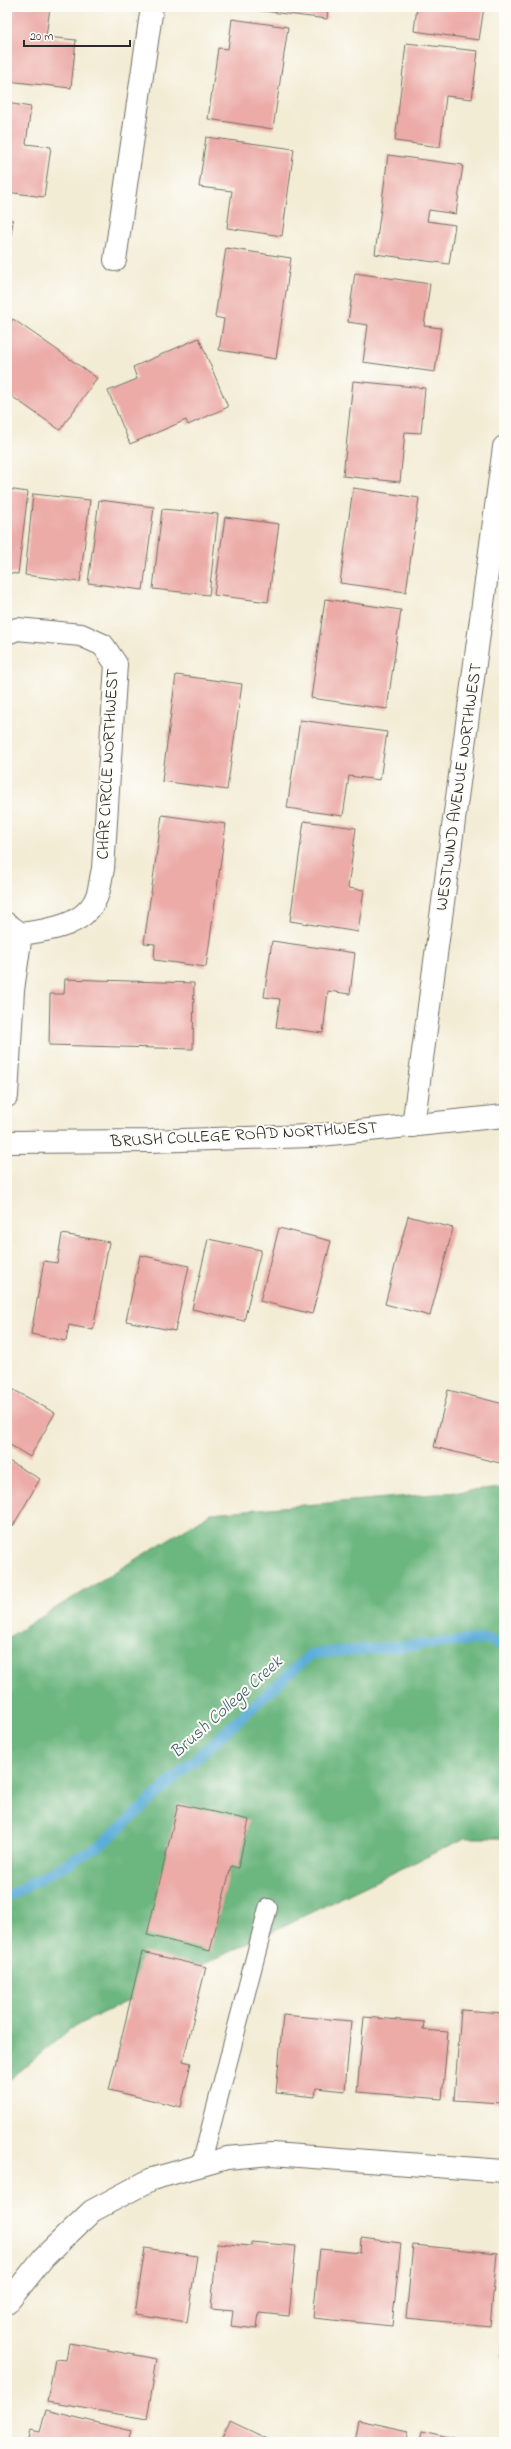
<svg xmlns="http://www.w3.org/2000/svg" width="511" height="2449" viewBox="0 0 511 2449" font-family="'Indie Flower',sans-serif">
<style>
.forest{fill:#6cb67f;stroke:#4c7055}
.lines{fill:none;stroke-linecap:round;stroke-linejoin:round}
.stream{stroke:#5cadd7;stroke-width:11}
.building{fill:#ecaba7}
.service-casing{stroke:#716f66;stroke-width:20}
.minor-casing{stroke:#716f66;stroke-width:24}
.tertiary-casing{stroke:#716f66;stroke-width:24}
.service{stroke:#fff;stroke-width:18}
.minor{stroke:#fff;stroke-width:22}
.tertiary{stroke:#fff;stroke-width:22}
.labels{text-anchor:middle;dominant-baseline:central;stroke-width:4;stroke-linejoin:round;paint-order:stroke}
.street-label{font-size:17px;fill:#2b2b2b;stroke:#fdfcf7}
.water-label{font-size:18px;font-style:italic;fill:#3f5f70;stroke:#fdfcf7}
</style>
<rect width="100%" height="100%" fill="#fdfcf7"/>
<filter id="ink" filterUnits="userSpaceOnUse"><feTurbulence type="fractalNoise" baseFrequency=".025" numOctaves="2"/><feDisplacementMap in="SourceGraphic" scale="8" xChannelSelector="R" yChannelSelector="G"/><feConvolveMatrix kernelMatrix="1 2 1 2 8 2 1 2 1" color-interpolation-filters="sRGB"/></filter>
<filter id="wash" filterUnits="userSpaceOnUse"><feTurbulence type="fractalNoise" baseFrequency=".012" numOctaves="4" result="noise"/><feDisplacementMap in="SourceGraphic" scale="16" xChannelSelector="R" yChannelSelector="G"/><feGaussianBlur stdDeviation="0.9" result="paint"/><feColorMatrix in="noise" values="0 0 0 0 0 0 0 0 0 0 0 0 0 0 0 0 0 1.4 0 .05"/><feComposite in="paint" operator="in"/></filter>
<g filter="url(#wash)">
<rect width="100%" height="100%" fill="#f3ecd5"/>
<path class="forest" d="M504 1488V1838H465L70 2029 7 2082V1638L211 1513Z"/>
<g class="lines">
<path class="stream" d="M7 1897 101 1845 311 1654 485 1639 504 1645"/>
</g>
<g id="blocks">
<path class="building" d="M7 7H50L46 37 76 40 71 88 7 81Z
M231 7H328L327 19Z
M417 7H484L479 40 414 31Z
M232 19 288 27 273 129 208 119 218 48 228 49Z
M406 43 478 51 472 99 446 96 440 147 395 141Z
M7 103 31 107 26 144 51 147 44 197 7 192Z
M206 137 294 149 282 236 227 228 232 191 199 187Z
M388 155 463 165 456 214 429 210 427 221 455 225 449 264 375 254Z
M7 220H13L8 255H7Z
M226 248 291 258 276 359 219 350 224 319 215 317Z
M355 273 430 284 424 326 441 328 435 372 363 362 368 325 348 322Z
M13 319 97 378 60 430 7 393V328Z
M199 338 228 407 188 425 186 420 130 444 108 391 137 379 133 367Z
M353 381 425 388 421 433 405 432 400 482 343 476Z
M353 488 419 498 406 592 340 583Z
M7 489 28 492 18 574 7 573Z
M33 494 90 500 80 582 25 575Z
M99 500 154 507 143 590 88 583Z
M162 509 218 514 209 595 153 589Z
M225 517 279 524 268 602 214 595Z
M325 599 401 610 387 709 311 698Z
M176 675 242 684 227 790 162 781Z
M300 720 387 732 380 780 349 776 343 816 287 808Z
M162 815 226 824 206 967 154 960 155 944 144 943Z
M304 821 356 828 348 888 364 890 358 932 290 921Z
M272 941 355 953 350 994 328 991 323 1033 276 1027 280 999 264 997Z
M65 979 194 983 193 1049 49 1045 50 994H64Z
M408 1216 453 1228 430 1316 385 1304Z
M279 1228 331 1241 312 1314 260 1301Z
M62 1234 109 1242 93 1330 69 1325 66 1341 31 1334 44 1261 57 1263Z
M208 1239 261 1250 244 1321 192 1309Z
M140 1255 189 1266 175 1331 126 1321Z
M7 1386 55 1413 30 1457 7 1443Z
M448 1390 504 1404V1464L434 1447Z
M7 1460 40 1479 13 1526 7 1522Z
M178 1804 249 1820 238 1868 231 1866 210 1951 147 1935Z
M142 1952 206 1967 183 2061 191 2063 181 2107 109 2090Z
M461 2010 504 2013V2089H502L501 2103 454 2100Z
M283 2015 351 2021 345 2091 316 2088 315 2097 276 2093Z
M364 2017 424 2022 423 2030 448 2032 442 2099 357 2092Z
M361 2238 401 2243 392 2326 313 2318 320 2249 360 2253Z
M251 2242 296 2246 289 2316 259 2313 257 2329 231 2326 233 2311 211 2309 217 2243 251 2246Z
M413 2245 497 2253 490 2326 406 2318Z
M145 2248 197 2256 187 2322 135 2314Z
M503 2336H504V2358H501Z
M69 2343 157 2359 147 2419 47 2402 55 2359 66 2360Z
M46 2410 131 2431 128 2442H28L31 2430 40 2432Z
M358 2420 409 2431 406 2442H354Z
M230 2421 274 2442H220Z
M422 2431 467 2441V2442H420Z"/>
</g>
</g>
<g filter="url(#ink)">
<use href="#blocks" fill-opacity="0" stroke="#716f66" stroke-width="1"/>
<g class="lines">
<g class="service-casing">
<path id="service" d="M201 2165 268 1908"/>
</g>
<g class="minor-casing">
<path id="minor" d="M115 260 152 7
M7 633 17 629 81 635 103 645 116 664 103 869C101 877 100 886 98 893 88 926 49 930 21 934L7 924
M7 1096 13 990 21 934
M413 1126 504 447
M7 2303 44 2257 92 2211 152 2179 227 2158 272 2154 504 2171"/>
</g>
<g class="tertiary-casing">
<path id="tertiary" d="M7 1142 149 1141 311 1136 504 1116"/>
</g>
<use href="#service" class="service"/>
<use href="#minor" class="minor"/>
<use href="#tertiary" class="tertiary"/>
</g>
</g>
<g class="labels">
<g class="street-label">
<text transform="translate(108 764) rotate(-87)">CHAR CIRCLE NORTHWEST</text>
<text transform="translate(459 787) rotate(-82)">WESTWIND AVENUE NORTHWEST</text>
<text transform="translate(244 1135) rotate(-3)">BRUSH COLLEGE ROAD NORTHWEST</text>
</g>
<g class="water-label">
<text transform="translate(227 1708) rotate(-42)">Brush College Creek</text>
</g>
</g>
<rect width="511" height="2449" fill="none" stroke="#fdfcf7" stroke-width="24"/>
<path d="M24 40v6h106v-6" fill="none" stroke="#2b2b2b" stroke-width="2"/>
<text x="30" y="40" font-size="12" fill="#2b2b2b" stroke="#fdfcf7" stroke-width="3" paint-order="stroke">20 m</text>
</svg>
